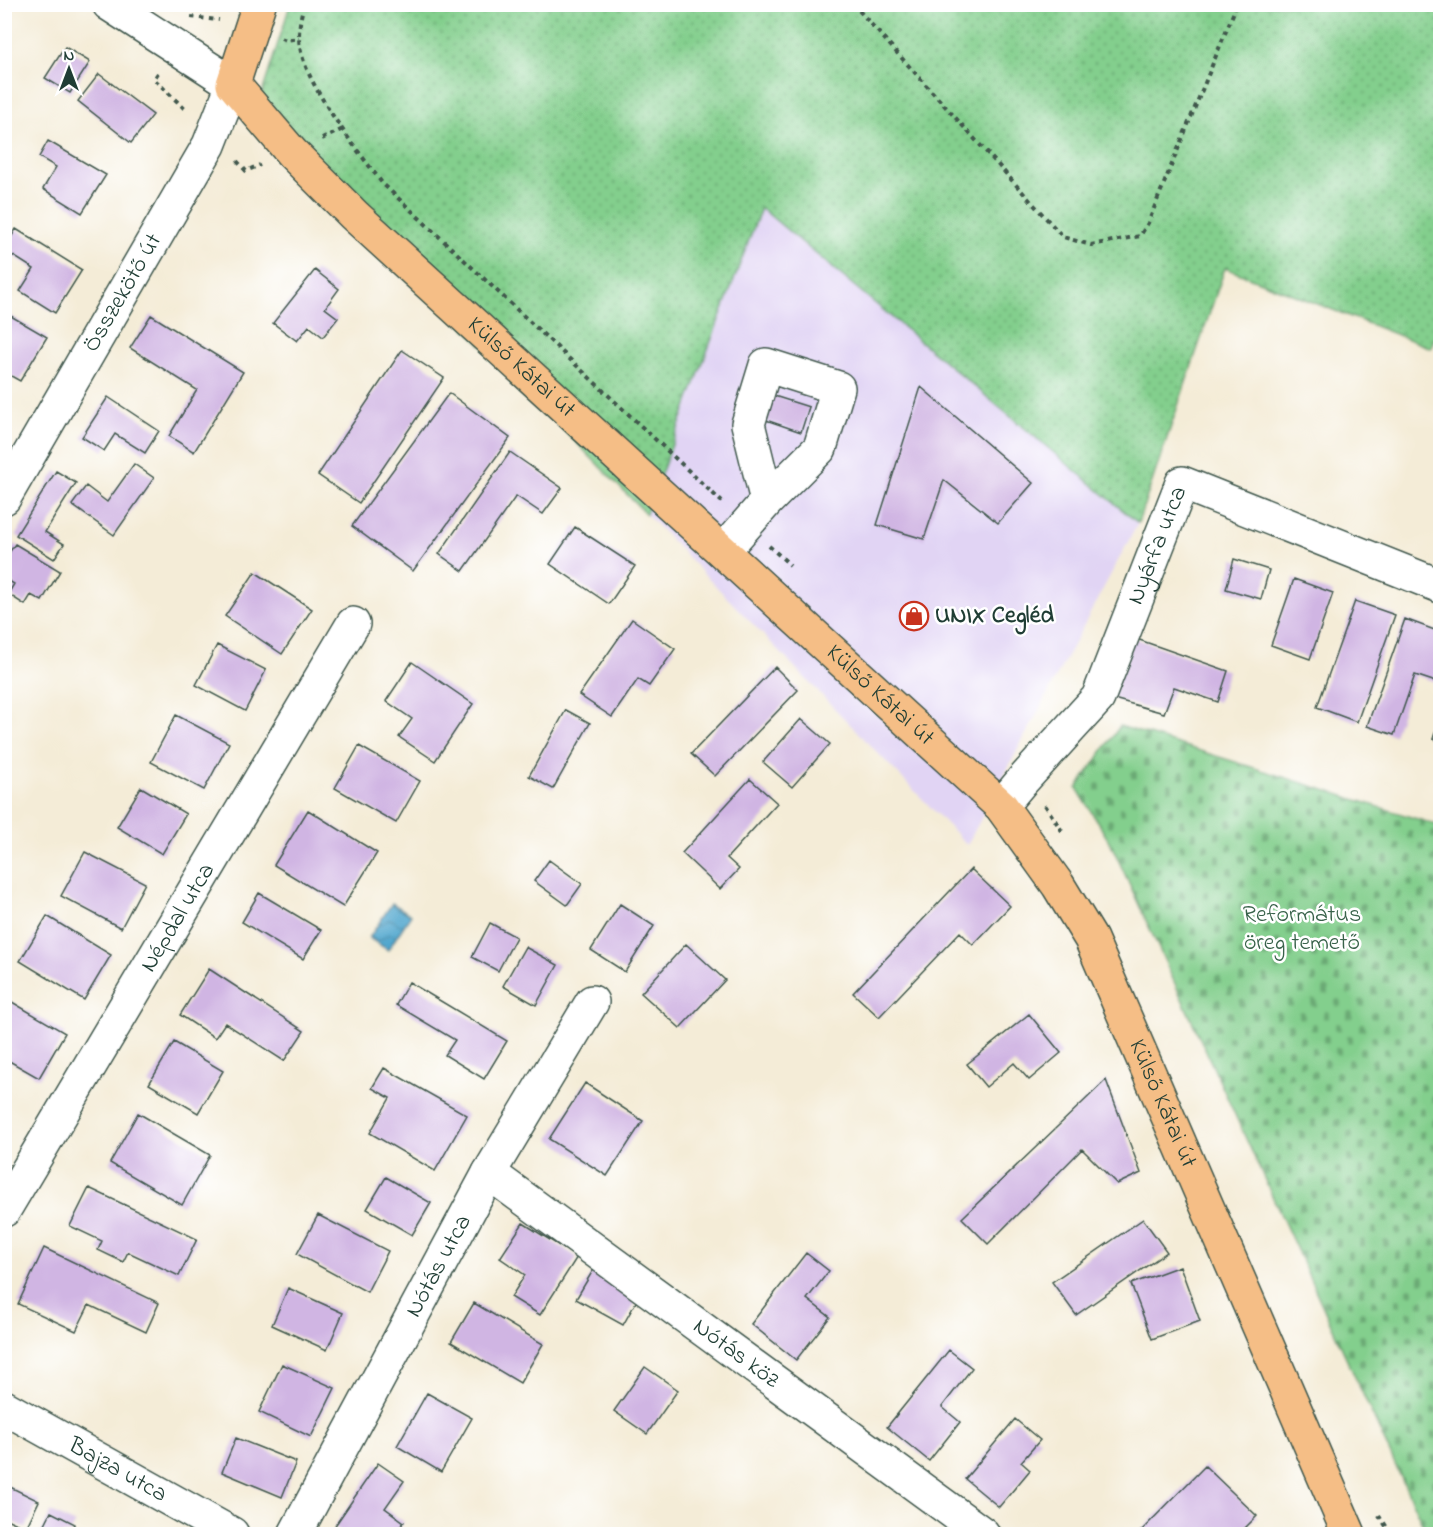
<svg xmlns="http://www.w3.org/2000/svg" width="1445" height="1539" viewBox="0 0 1445 1539" font-family="'Indie Flower',sans-serif">
<style>
.built{fill:#e1d4f4}
.grass{fill:url(#grass-dots);stroke:#518660;stroke-width:1.5}
.cemetery{fill:url(#cemetery-stones);stroke:#518660;stroke-width:1.5}
.water{fill:url(#water-waves);stroke:#387280;stroke-width:1.5}
.building{fill:#d0b5e3}
.lines{fill:none;stroke-linecap:round;stroke-linejoin:round}
.minor-casing{stroke:#3f574c;stroke-width:36}
.major-casing{stroke:#3f574c;stroke-width:36}
.path{stroke:#3f574c;stroke-width:4;stroke-dasharray:4.5 4.5;stroke-linecap:butt}
.minor{stroke:#fff;stroke-width:33}
.major{stroke:#f5be86;stroke-width:33}
.labels{text-anchor:middle;dominant-baseline:central;stroke-width:5;stroke-linejoin:round;paint-order:stroke}
.street-label{font-size:24px;fill:#1f3d34;stroke:#fff}
.poi-label{font-size:24px;font-weight:bold;fill:#1f3d34;stroke:#fff;text-anchor:start}
.park-label{font-size:24px;fill:#38624a;stroke:#fff}
</style>
<defs>
<pattern id="grass-dots" width="8" height="8" patternUnits="userSpaceOnUse" patternTransform="scale(1.5)"><rect width="8" height="8" fill="#83cf8d"/><path d="M2 2h.1M6 6h.1" fill="none" stroke="#6ba974" stroke-width="1.8" stroke-linecap="round"/></pattern>
<pattern id="cemetery-stones" width="16" height="16" patternUnits="userSpaceOnUse" patternTransform="scale(1.5)"><rect width="16" height="16" fill="#83cf8d"/><path d="M2 7V4a2 2 0 0 1 4 0v3zM10 15v-3a2 2 0 0 1 4 0v3z" fill="#6ba974"/></pattern>
<pattern id="water-waves" width="16" height="10" patternUnits="userSpaceOnUse" patternTransform="scale(1.5)"><rect width="16" height="10" fill="#50a6cd"/><path d="M0 5q4-4 8 0t8 0" fill="none" stroke="#4288a7"/></pattern>
</defs>
<rect width="100%" height="100%" fill="#fff"/>
<filter id="ink" filterUnits="userSpaceOnUse"><feTurbulence type="fractalNoise" baseFrequency=".0167" numOctaves="2"/><feDisplacementMap in="SourceGraphic" scale="12" xChannelSelector="R" yChannelSelector="G"/><feConvolveMatrix kernelMatrix="1 2 1 2 8 2 1 2 1" color-interpolation-filters="sRGB"/></filter>
<filter id="wash" filterUnits="userSpaceOnUse"><feTurbulence type="fractalNoise" baseFrequency=".008" numOctaves="4" result="noise"/><feDisplacementMap in="SourceGraphic" scale="24" xChannelSelector="R" yChannelSelector="G"/><feGaussianBlur stdDeviation="1.35" result="paint"/><feColorMatrix in="noise" values="0 0 0 0 0 0 0 0 0 0 0 0 0 0 0 0 0 1.4 0 .05"/><feComposite in="paint" operator="in"/></filter>
<g filter="url(#wash)">
<rect width="100%" height="100%" fill="#f4ecd7"/>
<path class="built" d="M761 207 1138 523 967 845 646 514Z"/>
<path class="grass" d="M290 5H1440V323L1431 348 1225 268 1138 523 761 208 646 514 457 320 251 128Z"/>
<path class="cemetery" d="M1120 726 1440 826V1534H1427L1112 846 1077 788Z"/>
<path class="water" d="M392 903 411 915 388 950 369 938Z"/>
<g id="blocks">
<path class="building" d="M65 47 90 62 70 93 45 78Z
M99 74 153 115 131 143 78 101Z
M48 141 106 175 82 213 43 189 56 167 39 157Z
M16 229 82 270 55 313 20 291 34 269 4 250Z
M315 270 339 289 325 308 338 318 323 337 309 326 297 341 273 323Z
M4 312 47 337 20 381 4 372Z
M151 315 243 372 194 452 169 436 197 390 130 348Z
M402 350 444 378 359 503 318 475Z
M921 387 1033 483 998 523 944 480 924 539 877 525Z
M449 393 510 438 413 571 352 526Z
M771 395 809 407 801 432 763 419Z
M108 397 159 431 145 453 115 434 104 451 82 437Z
M510 452 562 488 543 514 516 496 463 571 439 554Z
M134 464 154 478 114 535 72 505 86 486 107 502Z
M56 471 76 483 45 532 64 544 54 559 16 535Z
M575 527 635 566 609 604 550 564Z
M15 544 60 571 42 601 31 595 25 605 8 594 14 584 4 578V560Z
M1234 559 1269 570 1261 599 1226 589Z
M255 572 312 609 282 654 225 616Z
M1294 579 1333 593 1310 659 1271 645Z
M1355 601 1395 615 1357 722 1317 707Z
M632 619 675 649 649 686 638 679 612 717 579 695Z
M1405 619 1440 632V669L1436 682 1415 675 1394 735 1367 726Z
M1131 637 1228 671 1218 702 1174 687 1164 713 1110 698Z
M217 645 266 670 245 711 196 685Z
M412 662 473 704 435 761 399 737 412 719 386 701Z
M775 667 798 690 715 776 691 754Z
M566 710 590 723 553 789 529 776Z
M176 715 229 743 204 790 151 762Z
M1440 717V741L1433 739Z
M801 719 830 744 792 787 763 762Z
M359 746 420 781 396 823 335 788Z
M750 779 777 803 727 858 739 869 720 889 682 853Z
M141 787 186 814 162 854 117 827Z
M308 810 377 853 343 907 274 865Z
M85 852 145 883 121 928 61 896Z
M549 860 582 884 567 905 534 881Z
M971 869 1010 906 973 945 960 932 879 1017 853 993Z
M259 893 321 930 303 959 242 922Z
M620 904 654 926 625 972 591 950Z
M47 916 111 955 84 1000 20 961Z
M490 923 516 937 498 971 472 957Z
M686 944 725 980 680 1028 641 993Z
M525 947 558 965 536 1005 503 986Z
M209 969 304 1031 284 1061 225 1023 215 1038 180 1015Z
M409 982 507 1041 484 1079 445 1055 455 1040 396 1005Z
M12 1002 65 1033 39 1078 4 1058V1015Z
M1029 1014 1061 1053 1029 1080 1014 1063 986 1087 967 1064Z
M174 1042 223 1071 198 1113 149 1084Z
M384 1068 467 1115 435 1171 370 1133 390 1098 372 1088Z
M1106 1080 1141 1173 1117 1184 1082 1149 988 1244 962 1218Z
M585 1083 643 1121 607 1176 549 1139Z
M138 1113 210 1155 182 1205 110 1163Z
M386 1177 431 1203 412 1235 367 1209Z
M89 1188 197 1239 179 1276 128 1252 123 1262 98 1250 102 1241 70 1226Z
M318 1215 388 1251 367 1292 297 1254Z
M1143 1219 1167 1252 1076 1315 1052 1282Z
M523 1223 577 1257 540 1315 511 1297 525 1275 500 1258Z
M44 1248 159 1303 146 1332 89 1305 76 1331 18 1304Z
M806 1253 829 1271 807 1299 830 1317 796 1360 751 1324Z
M1180 1266 1200 1321 1152 1339 1131 1284Z
M595 1267 641 1293 623 1325 576 1299Z
M288 1288 343 1313 327 1350 272 1325Z
M474 1303 543 1344 520 1383 451 1342Z
M949 1350 972 1368 942 1407 960 1422 929 1461 887 1427Z
M282 1364 335 1388 311 1437 259 1412Z
M645 1367 678 1390 647 1434 614 1411Z
M427 1393 472 1418 441 1472 397 1446Z
M1015 1419 1040 1440 1021 1462 1030 1470 999 1507 965 1479Z
M236 1438 296 1462 282 1497 222 1472Z
M378 1463 404 1481 385 1508 404 1522 395 1534H345L334 1527Z
M1205 1466 1257 1516 1239 1534H1138Z
M4 1484 39 1501 26 1528 4 1518Z
M51 1512 75 1524 70 1534H40Z"/>
</g>
</g>
<g filter="url(#ink)">
<use href="#blocks" fill-opacity="0" stroke="#3f574c" stroke-width="1.5"/>
<g class="lines">
<g class="minor-casing">
<g id="minor">
<path id="s1" d="M4 498 209 145 233 84 109 4"/>
<path d="M723 551 767 501 820 448 838 388 766 365 748 424 767 501"/>
<path id="s2" d="M1001 806 1022 781 1098 698 1182 483 1440 586"/>
<path id="s3" d="M489 1173 983 1534"/>
<path id="s4" d="M4 1210 353 624"/>
<path id="s5" d="M4 1407 232 1534"/>
<path id="s6" d="M295 1534 489 1173 592 1002"/>
</g>
</g>
<g class="major-casing">
<g id="major">
<path id="s7" d="M259 4 233 84 292 153 354 215 1001 806 1058 885 1091 939 1349 1534"/>
</g>
</g>
<path class="path" d="M304 4C301 15 299 26 299 37 299 79 357 149 382 183L722 502
M853 4 1063 237 1091 245 1140 236 1148 223 1237 4
M191 17 219 20
M281 38 286 40 299 38
M158 73 154 79 187 111
M322 139 343 129
M237 161 246 171 260 165
M769 546 790 565
M1045 805 1062 831
M1379 1515 1391 1534"/>
<use href="#minor" class="minor"/>
<use href="#major" class="major"/>
</g>
</g>
<defs>
<g id="shop-ring" transform="scale(1.5)"><circle r="9.5" fill="#fff" stroke="#c8321e" stroke-width="1.5"/><path d="M-5-2.5h2.3a2.7 3.5 0 0 1 5.4 0H5L5.5 6h-11ZM-1.5-2.5h3a1.5 2.3 0 0 0-3 0Z" fill="#c8321e"/></g>
</defs>
<g fill-rule="evenodd">
<use href="#shop-ring" x="914" y="616"/>
</g>
<g class="labels">
<g class="street-label">
<text stroke="none"><textPath href="#s1" startOffset="237">Összekötő út</textPath></text>
<text stroke="none"><textPath href="#s7" startOffset="489">Külső Kátai út</textPath></text>
<text stroke="none"><textPath href="#s2" startOffset="309">Nyárfa utca</textPath></text>
<text stroke="none"><textPath href="#s7" startOffset="975">Külső Kátai út</textPath></text>
<text stroke="none"><textPath href="#s4" startOffset="340">Népdal utca</textPath></text>
<text stroke="none"><textPath href="#s7" startOffset="1479">Külső Kátai út</textPath></text>
<text stroke="none"><textPath href="#s6" startOffset="304">Nótás utca</textPath></text>
<text stroke="none"><textPath href="#s3" startOffset="306">Nótás köz</textPath></text>
<text stroke="none"><textPath href="#s5" startOffset="130">Bajza utca</textPath></text>
</g>
<g class="poi-label">
<text x="935" y="616">UNIX Cegléd</text>
</g>
<g class="park-label">
<text x="1302" y="915">Református<tspan x="1302" dy="28">öreg temető</tspan></text>
</g>
</g>
<rect width="1445" height="1539" fill="none" stroke="#fff" stroke-width="24"/>
<g transform="translate(69 69)" stroke="#ffffff" stroke-width="4.5" paint-order="stroke">
<path d="M0-4.5L10 22L0 15L-10 22Z" fill="#1f3d34"/>
<text y="-9" font-size="16" font-weight="bold" text-anchor="middle" fill="#1f3d34">N</text>
</g>
</svg>
